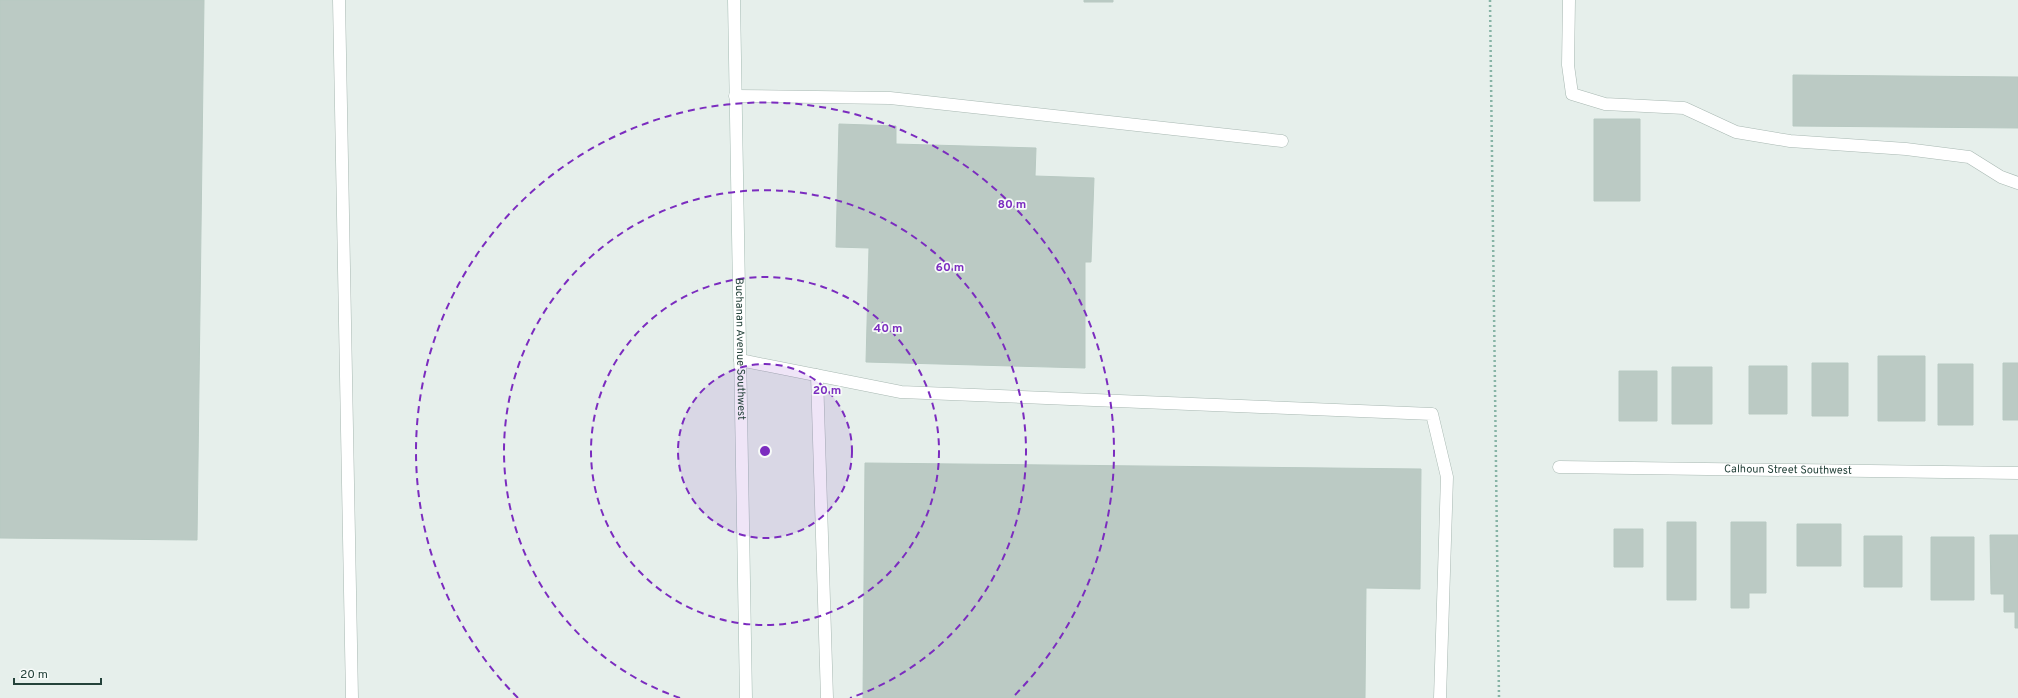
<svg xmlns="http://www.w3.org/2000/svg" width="2018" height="698" viewBox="0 0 2018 698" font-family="Overpass,sans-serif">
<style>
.building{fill:#bbcac4;stroke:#b8c9c2}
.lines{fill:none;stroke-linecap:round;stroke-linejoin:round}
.lane-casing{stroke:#a8b8b2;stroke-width:13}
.street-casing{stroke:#a8b8b2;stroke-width:13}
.secondary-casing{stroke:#a4bbb3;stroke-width:13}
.path{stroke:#86b3a5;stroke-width:2.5;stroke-dasharray:2 3;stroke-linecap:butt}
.lane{stroke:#fff;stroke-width:12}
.street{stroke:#fff;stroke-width:12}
.secondary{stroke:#fff;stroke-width:12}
.ring{fill:none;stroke:#7b2cbf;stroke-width:2;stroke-dasharray:7 5}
.labels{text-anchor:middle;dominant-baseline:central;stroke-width:3.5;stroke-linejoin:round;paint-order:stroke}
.street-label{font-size:11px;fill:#24423a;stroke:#f7fbf9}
.centre{fill:#7b2cbf;stroke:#f7fbf9;stroke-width:2}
.ring-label{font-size:12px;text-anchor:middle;font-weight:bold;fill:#7b2cbf;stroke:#f7fbf9;stroke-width:3.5;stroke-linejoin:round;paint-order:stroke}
</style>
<rect width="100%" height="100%" fill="#e6efeb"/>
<path class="building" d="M0 0H204L197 540 0 538Z
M1084 0H1113V2H1084Z
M1793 75 2018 77V128L1793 126Z
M1594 119H1640V201H1594Z
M839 124 896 126V144L1036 148 1035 176 1094 178 1091 262H1085V368L866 362 869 248 836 247Z
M1878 356H1925V421H1878Z
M1812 363H1848V416H1812Z
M2003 363H2018V420H2003Z
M1938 364H1973V425H1938Z
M1749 366H1787V414H1749Z
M1672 367H1712V424H1672Z
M1619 371H1657V421H1619Z
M865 463 1421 469 1420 589 1366 588 1365 698H863Z
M1667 522H1696V600H1667Z
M1731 522H1766V593H1749V608H1731Z
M1797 524H1841V566H1797Z
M1614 529H1643V567H1614Z
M1990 535H2018V628H2015V612H2004V594H1991Z
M1864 536H1902V587H1864Z
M1931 537H1974V600H1931Z"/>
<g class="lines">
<g class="lane-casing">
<path id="lane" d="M339 0 352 698
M1569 0 1568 65 1572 94 1605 104 1684 108 1736 132 1790 141 1906 149 1969 157 2001 177 2018 183
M735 96 890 98 1282 141
M740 360 901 392 1432 414 1447 477 1440 698
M817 375 827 698"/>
</g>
<g class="street-casing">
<g id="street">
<path id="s1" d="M1559 467 2018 473"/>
</g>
</g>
<g class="secondary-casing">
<g id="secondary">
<path id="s2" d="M734 0 746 698"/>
</g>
</g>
<path class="path" d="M1490 0 1499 698"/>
<use href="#lane" class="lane"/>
<use href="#street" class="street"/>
<use href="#secondary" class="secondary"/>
</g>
<circle cx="765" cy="451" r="87" fill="#7b2cbf" fill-opacity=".12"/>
<g class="ring">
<circle cx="765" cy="451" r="87"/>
<circle cx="765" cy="451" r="174"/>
<path d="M680 698A261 261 0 1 1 850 698"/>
<path d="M518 698A349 349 0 1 1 1012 698"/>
</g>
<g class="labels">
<g class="street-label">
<text stroke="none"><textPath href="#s2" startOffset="349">Buchanan Avenue Southwest</textPath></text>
<text stroke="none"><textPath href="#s1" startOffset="229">Calhoun Street Southwest</textPath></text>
</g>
</g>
<circle cx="765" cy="451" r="6" class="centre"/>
<g class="ring-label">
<text x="1012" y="208">80 m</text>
<text x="950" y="271">60 m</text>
<text x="888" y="332">40 m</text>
<text x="827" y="394">20 m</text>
</g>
<path d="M14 678v6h87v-6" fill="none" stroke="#24423a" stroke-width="2"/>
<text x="20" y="678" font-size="12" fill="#24423a" stroke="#f7fbf9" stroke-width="3" paint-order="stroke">20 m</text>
</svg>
